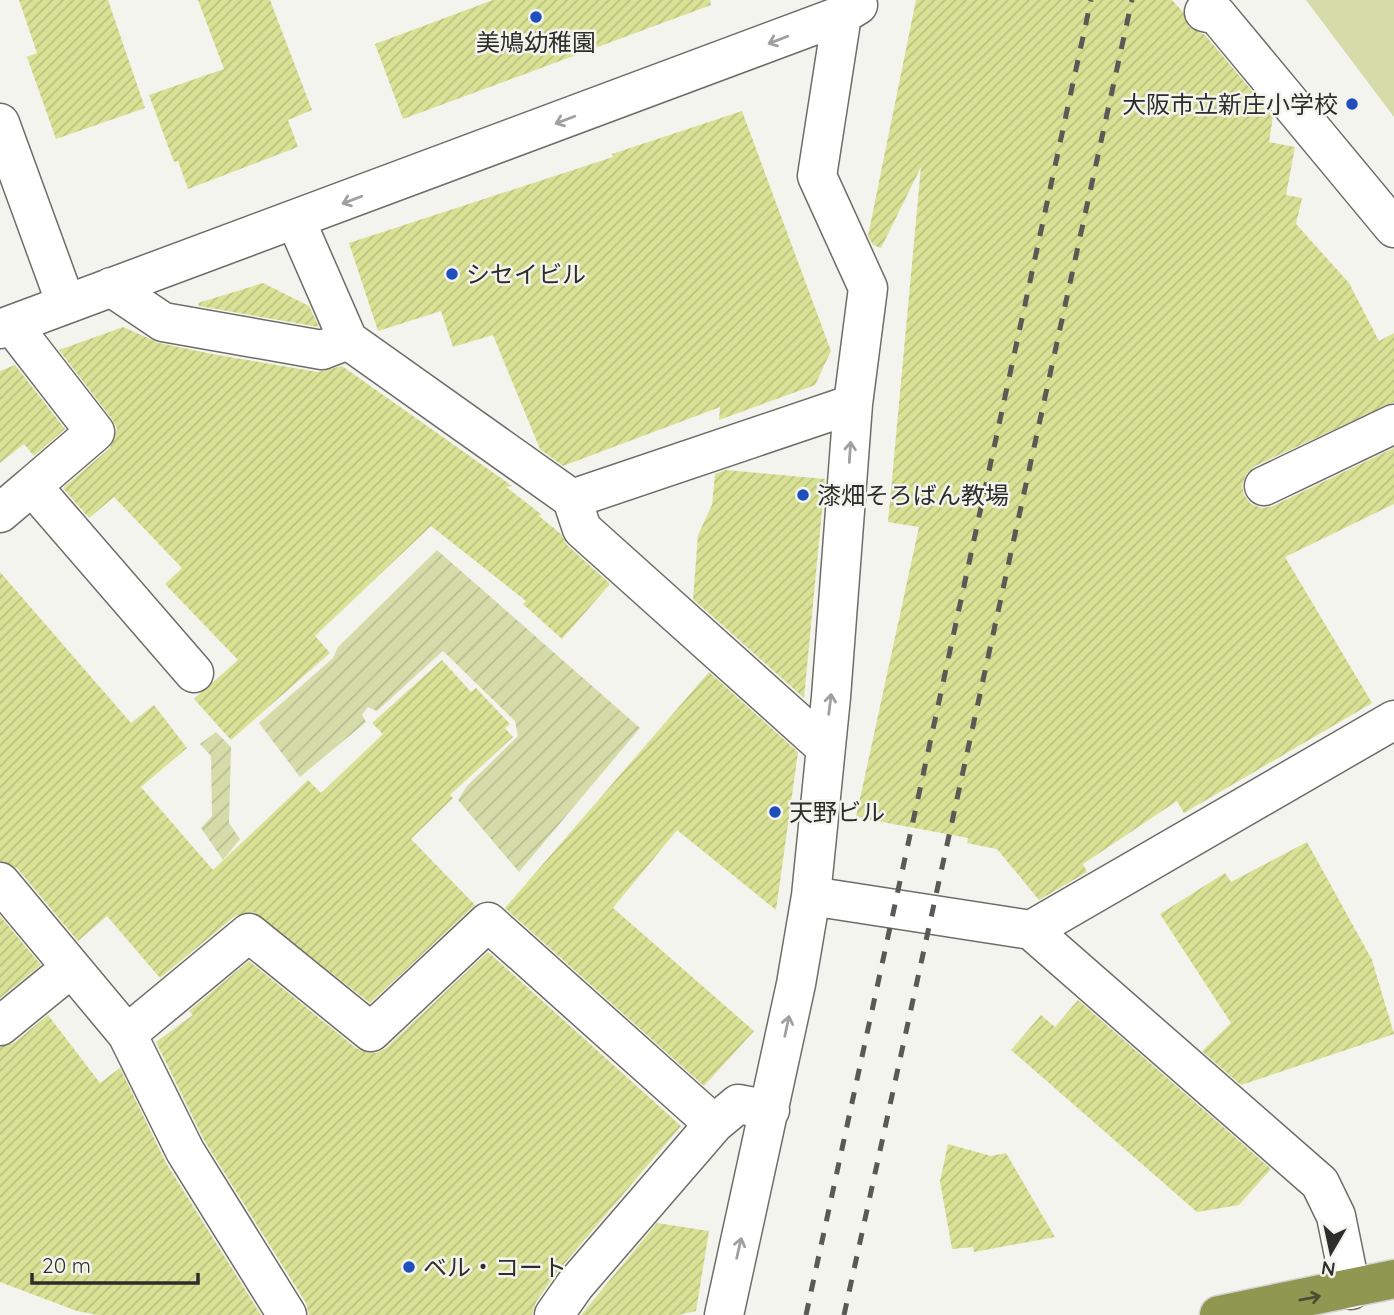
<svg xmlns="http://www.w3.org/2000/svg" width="1394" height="1315" viewBox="0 0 1394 1315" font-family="Quicksand,'Noto Sans JP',sans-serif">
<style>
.park{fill:#d6dca9}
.garden{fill:url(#garden-furrows)}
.building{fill:url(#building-hatch)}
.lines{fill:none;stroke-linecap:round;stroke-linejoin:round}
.minor-casing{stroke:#6d6e68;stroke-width:41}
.highway-casing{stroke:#d1d1d0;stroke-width:41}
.minor{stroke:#fff;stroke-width:38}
.highway{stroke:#909751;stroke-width:38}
.rail{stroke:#595955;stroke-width:5;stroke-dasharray:12 12;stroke-linecap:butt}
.oneway{stroke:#a0a09f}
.oneway2{stroke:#4b4d36}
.poi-dot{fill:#204ebb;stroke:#f3f4ed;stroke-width:2.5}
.labels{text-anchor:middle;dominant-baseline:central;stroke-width:5;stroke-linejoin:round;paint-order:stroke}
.poi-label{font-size:24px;fill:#2d2d2a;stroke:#f3f4ed;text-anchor:start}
</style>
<defs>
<pattern id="garden-furrows" width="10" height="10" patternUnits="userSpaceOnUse" patternTransform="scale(1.75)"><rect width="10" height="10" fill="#d6dca9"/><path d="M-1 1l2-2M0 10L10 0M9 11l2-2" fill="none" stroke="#b8bd92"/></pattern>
<pattern id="building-hatch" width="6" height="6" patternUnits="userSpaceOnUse" patternTransform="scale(1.75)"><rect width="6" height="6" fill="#d9e195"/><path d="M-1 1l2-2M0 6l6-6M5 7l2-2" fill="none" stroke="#bbc181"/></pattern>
</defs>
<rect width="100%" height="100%" fill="#f3f4ed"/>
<path class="park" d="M1306 0H1394V117Z"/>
<path class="garden" d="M437 550 640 728 519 872 458 800 467 786 518 736 515 721 443 651 377 711 368 707 362 715 366 722 300 777 259 723 333 658 338 647Z
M216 732 231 747 229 823 240 839 223 860 201 828 212 816 211 756 200 744Z"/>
<path class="building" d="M19 0H108L145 108 56 139 27 57 37 53Z
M198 0H270L312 110 288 120 298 147 188 189 178 161 174 162 149 95 224 69Z
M493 0H710L711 5 403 119 375 44Z
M916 0H1172L1183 12 1189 27 1205 35 1273 116 1269 142 1295 147 1286 195 1302 198 1296 224 1349 283 1379 341 1394 333V402L1255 466 1246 474 1242 485 1244 495 1251 504 1262 508 1273 506 1394 448V504L1285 557 1372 703 1184 813 1177 801 1083 864 1087 872 1039 900 997 849 967 843 968 838 856 817 919 527 888 522 921 167 881 248 873 245 868 236Z
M742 111 831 351 815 385 719 420 720 407 563 466 540 449 493 335 453 347 441 311 378 331 349 243 613 157 612 154Z
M263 283 309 306 319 327 199 306 198 303Z
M123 327 159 343 212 354 318 372 342 366 512 486 506 487 541 514 539 516 561 534 567 545 610 584 562 639 523 604 526 601 431 526 315 636 330 653 231 740 194 699 238 660 165 584 182 568 114 497 89 518 63 488 110 448 117 429 112 419 59 350Z
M15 365 65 429 34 456 24 444 0 463V371Z
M726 470 825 479 804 698 693 599 698 535 712 505 715 474Z
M0 572 131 723 154 705 187 748 141 787 213 870 308 780 321 793 383 734 372 723 442 660 471 692 476 688 510 724 505 728 513 737 450 795 453 798 411 839 475 905 370 1003 253 912 235 916 160 978 107 916 78 941 17 868 0 861Z
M709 672 798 752 776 910 677 830 613 908 754 1031 704 1086 505 908Z
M1307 842 1372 960 1394 1034 1241 1085 1202 1051 1231 1023 1160 914 1225 873 1231 882Z
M0 916 41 965 0 998Z
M488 952 681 1126 558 1271 536 1302 532 1315H309L306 1303 204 1140 156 1042 193 1015 189 1011 249 961 357 1049 376 1053 386 1048Z
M1078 1000 1271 1169 1239 1205 1197 1212 1011 1050 1041 1015 1055 1027Z
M48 1015 100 1083 120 1068 166 1163 261 1315H98L77 1311 0 1282V1047L14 1043Z
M948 1144 991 1156 1006 1153 1055 1237 974 1252 973 1247 952 1249 940 1181Z
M657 1223 709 1231 696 1311 678 1315H581Z"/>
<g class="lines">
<g class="minor-casing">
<path id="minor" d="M1204 12 1217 15 1394 228
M0 123 66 304
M296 221 348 340 572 499 582 529 825 747
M111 287 163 322 322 350 348 340
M12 325 95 432 32 486 194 673
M0 329 842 15 858 5
M1264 486 1394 424
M572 499 853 404
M0 513 32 486
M0 882 127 1034 185 1151 287 1315
M811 896 1031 930
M0 1026 71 968
M127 1034 249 933 371 1032 488 922 714 1124 738 1104 770 1110
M1351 1290 1336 1216 1320 1183 1031 930 1394 720
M554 1315 575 1285 714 1124
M724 1315 796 984 811 896 831 697 853 404 868 288 817 176 842 15"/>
</g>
<g class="highway-casing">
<path id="highway" d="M1219 1315 1394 1279"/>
</g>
<use href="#minor" class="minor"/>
<use href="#highway" class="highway"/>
<path class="rail" d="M806 1315 1091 0
M844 1315 1132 0"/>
</g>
<defs><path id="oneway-shaft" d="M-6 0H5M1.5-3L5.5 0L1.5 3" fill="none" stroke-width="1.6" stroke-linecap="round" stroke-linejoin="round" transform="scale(1.75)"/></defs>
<g class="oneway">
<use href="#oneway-shaft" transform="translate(778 40) rotate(159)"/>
<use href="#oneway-shaft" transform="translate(565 120) rotate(159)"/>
<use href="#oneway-shaft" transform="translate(352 200) rotate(159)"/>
<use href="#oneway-shaft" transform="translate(850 452) rotate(-86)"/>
<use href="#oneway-shaft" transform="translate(830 704) rotate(-83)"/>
<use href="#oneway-shaft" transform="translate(787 1026) rotate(-78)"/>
<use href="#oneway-shaft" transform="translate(739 1248) rotate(-77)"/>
</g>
<use class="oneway2" href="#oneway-shaft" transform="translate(1310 1298) rotate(-11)"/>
<g class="poi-dot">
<circle cx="536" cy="17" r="7"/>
<circle cx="1352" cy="104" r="7"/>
<circle cx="452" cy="274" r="7"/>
<circle cx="803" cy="495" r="7"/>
<circle cx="775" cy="812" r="7"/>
<circle cx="409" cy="1267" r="7"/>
</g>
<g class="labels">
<g class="poi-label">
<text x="536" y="42" text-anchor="middle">美鳩幼稚園</text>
<text x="1338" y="104" text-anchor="end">大阪市立新庄小学校</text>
<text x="466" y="274">シセイビル</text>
<text x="817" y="495">漆畑そろばん教場</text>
<text x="789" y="812">天野ビル</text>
<text x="423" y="1267">ベル・コート</text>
</g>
</g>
<g transform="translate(1331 1252) rotate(189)" stroke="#f3f4ed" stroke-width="5" paint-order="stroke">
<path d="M0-5L12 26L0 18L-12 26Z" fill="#2d2d2a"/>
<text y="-10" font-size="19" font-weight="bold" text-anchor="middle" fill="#2d2d2a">N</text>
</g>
<path d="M32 1273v10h166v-10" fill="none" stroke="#2d2d2a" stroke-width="3.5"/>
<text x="42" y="1273" font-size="21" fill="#2d2d2a" stroke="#f3f4ed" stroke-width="5" paint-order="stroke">20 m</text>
</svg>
